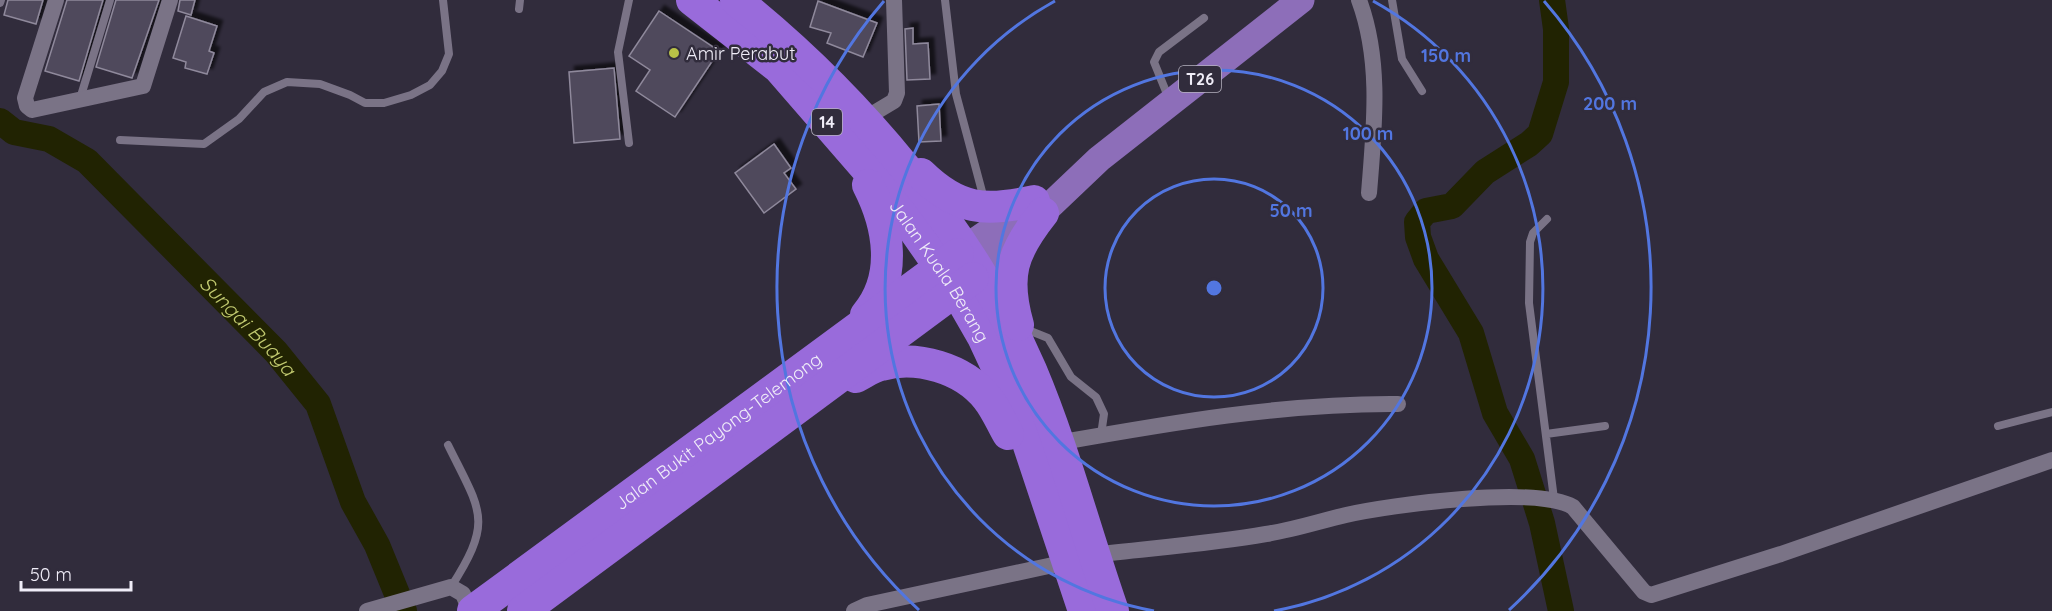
<svg xmlns="http://www.w3.org/2000/svg" width="2052" height="611" viewBox="0 0 2052 611" font-family="Quicksand,sans-serif">
<style>
.lines{fill:none;stroke-linecap:round;stroke-linejoin:round}
.river{stroke:#212302;stroke-width:26}
.building{fill:#504a5b;stroke:#8f899c;stroke-width:1.5;filter:url(#shadow)}
.lane{stroke:#7a7386;stroke-width:8}
.street{stroke:#7a7386;stroke-width:16}
.primary{stroke:#8d6eb9;stroke-width:27}
.highway{stroke:#996bdb;stroke-width:32}
.ring{fill:none;stroke:#5276e0;stroke-width:3}
.poi-dot{fill:#b8c147;stroke:#312c3c;stroke-width:2}
.labels{text-anchor:middle;dominant-baseline:central;stroke-width:5;stroke-linejoin:round;paint-order:stroke}
.shield{fill:#312c3c;stroke:#b7b3c0;stroke-width:1.5}
.shield-label{font-size:16px;font-weight:bold;fill:#f0edf8}
.poi-label{font-size:18px;fill:#f0edf8;stroke:#312c3c;text-anchor:start}
.street-label{font-size:18px;fill:#f0edf8;stroke:#312c3c}
.water-label{font-size:20px;font-style:italic;fill:#c1c96f;stroke:#312c3c}
.centre{fill:#5276e0;stroke:#312c3c;stroke-width:3}
.ring-label{font-size:18px;text-anchor:middle;font-weight:bold;fill:#5276e0;stroke:#312c3c;stroke-width:5;stroke-linejoin:round;paint-order:stroke}
</style>
<defs>
<filter id="shadow"><feDropShadow dx="5.5" dy="-5.5" stdDeviation="1.5" flood-color="#0009"/></filter>
</defs>
<rect width="100%" height="100%" fill="#312c3c"/>
<g class="lines">
<g class="river">
<path d="M1552 0 1556 29V82L1540 134 1529 144 1485 172 1452 206 1426 211 1417 222 1418 237 1426 259 1471 333 1495 413 1522 459 1542 523 1561 611"/>
<path id="s1" d="M0 121 14 132 49 139 87 161 276 352 318 404 353 502 377 545 404 611"/>
</g>
</g>
<path class="building" d="M8 0H43L36 24 4 15Z
M67 0H103L79 81 45 71Z
M116 0H159L132 78 96 67Z
M180 0H195L191 15 178 11Z
M818 1 877 23 863 57 827 43 831 33 810 27Z
M659 11 719 51 675 117 636 91 650 70 629 56Z
M186 16 217 26 209 51 214 53 207 74 185 68 186 62 173 58Z
M913 28V44L928 43 930 79 907 80 905 29Z
M614 68 620 139 574 143 569 72Z
M939 104 941 141 919 142 917 106Z
M774 144 791 168 784 173 796 189 764 213 735 173Z"/>
<g class="lines">
<path class="lane" d="M945 0 956 94 984 199
M1392 0 1402 59 1422 91
M0 3 1 0
M519 9 520 0
M80 99 110 0
M1169 99 1154 62 1159 52 1204 18
M120 140 204 144 239 119 264 92 287 82 320 84 350 95 365 103H384L411 95 430 85 442 71 449 54 443 0
M629 143 618 52 629 0
M1547 219 1533 233 1530 242 1529 303 1554 499
M1023 328 1048 338 1071 377 1096 397 1104 414 1101 435
M1998 426 2052 412
M1546 434 1605 426
M448 445C481 512 494 520 451 587"/>
<path class="street" d="M56 0 25 98 27 106 32 110 143 86 170 0
M1359 0C1382 62 1374 129 1369 193
M864 119 894 101 897 93 894 0
M1057 443C1170 423 1284 403 1398 404
M1093 555C1151 548 1209 544 1266 534 1293 530 1320 521 1346 515 1391 505 1536 485 1573 507L1644 592 1651 595 1781 554 2052 460
M367 611 451 587 463 594 470 611
M854 611 867 605 1067 562"/>
<path class="primary" d="M964 249 1034 201
M979 273 1099 159 1301 0"/>
<g class="highway">
<path id="s2" d="M692 0 779 68 891 197 956 290 983 337 1017 410 1084 611"/>
<path d="M736 0C855 95 970 229 1031 370 1064 448 1085 531 1113 611"/>
<path d="M921 174C958 210 985 212 1034 201"/>
<path d="M866 315C898 277 889 226 868 185"/>
<path d="M1018 325C1004 276 1012 252 1043 213"/>
<path d="M856 377C864 373 872 367 881 365 917 355 963 368 987 398 996 409 1001 422 1008 434"/>
<path id="s3" d="M473 611 958 254"/>
<path d="M523 611 973 278"/>
</g>
</g>
<g class="ring">
<circle cx="1214" cy="288" r="109"/>
<circle cx="1214" cy="288" r="218"/>
<path d="M1154 611A328 328 0 0 1 1055 1M1373 1A328 328 0 0 1 1274 611"/>
<path d="M919 610A437 437 0 0 1 884 1M1544 1A437 437 0 0 1 1509 610"/>
</g>
<circle class="poi-dot" cx="674" cy="53" r="6"/>
<g class="labels">
<g class="shield">
<rect x="1179" y="66" width="42" height="26" rx="4.5"/>
<rect x="812" y="109" width="30" height="26" rx="4.5"/>
</g>
<g class="shield-label">
<text x="1200" y="79">T26</text>
<text x="827" y="122">14</text>
</g>
<g class="poi-label">
<text x="686" y="53">Amir Perabut</text>
</g>
<g class="street-label">
<text stroke="none"><textPath href="#s2" startOffset="370">Jalan Kuala Berang</textPath></text>
<text stroke="none"><textPath href="#s3" startOffset="304">Jalan Bukit Payong-Telemong</textPath></text>
</g>
<g class="water-label">
<text stroke="none"><textPath href="#s1" startOffset="328">Sungai Buaya</textPath></text>
</g>
</g>
<circle cx="1214" cy="288" r="9" class="centre"/>
<g class="ring-label">
<text x="1446" y="62">150 m</text>
<text x="1610" y="110">200 m</text>
<text x="1368" y="140">100 m</text>
<text x="1291" y="217">50 m</text>
</g>
<path d="M21 581v9h110v-9" fill="none" stroke="#f0edf8" stroke-width="3"/>
<text x="30" y="581" font-size="18" fill="#f0edf8" stroke="#312c3c" stroke-width="4.5" paint-order="stroke">50 m</text>
</svg>
